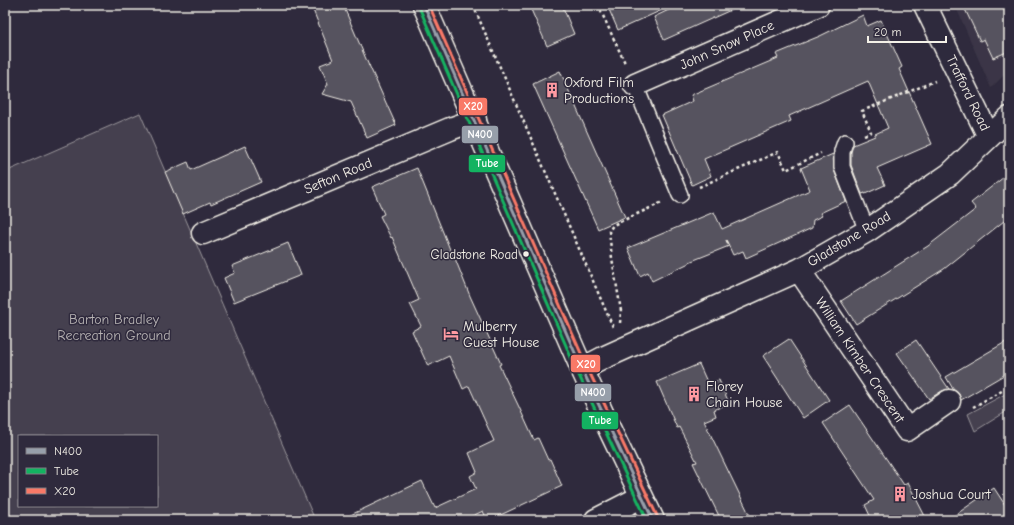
<svg xmlns="http://www.w3.org/2000/svg" width="1014" height="525" viewBox="0 0 1014 525" font-family="'Comic Neue',sans-serif">
<style>
.built{fill:#3b3647}
.green{fill:#454050;stroke:#9c989c;fill-rule:evenodd}
.building{fill:#56525f;stroke:#f4f1e8}
.lines{fill:none;stroke-linecap:round;stroke-linejoin:round}
.lane-casing{stroke:#f4f1e8;stroke-width:18}
.street-casing{stroke:#f4f1e8;stroke-width:25}
.primary-casing{stroke:#f4f1e8;stroke-width:25}
.path{stroke:#f4f1e8;stroke-width:2.5;stroke-dasharray:3 3;stroke-linecap:butt}
.lane{stroke:#2f2a3d;stroke-width:15}
.street{stroke:#2f2a3d;stroke-width:22}
.primary{stroke:#2f2a3d;stroke-width:22}
.bus-1-casing{stroke:#2f2a3d;stroke-width:6}
.bus-2-casing{stroke:#2f2a3d;stroke-width:6}
.bus-3-casing{stroke:#2f2a3d;stroke-width:6}
.bus-1{stroke:#979faa;stroke-width:3}
.bus-2{stroke:#13b361;stroke-width:3}
.bus-3{stroke:#f97967;stroke-width:3}
.bus-dot{fill:#f4f1e8;stroke:#2f2a3d;stroke-width:1.5}
.labels{text-anchor:middle;dominant-baseline:central;stroke-width:3;stroke-linejoin:round;paint-order:stroke}
.bus-label{font-size:13px;fill:#f4f1e8;stroke:#2f2a3d;text-anchor:end}
.street-label{font-size:14px;fill:#f4f1e8;stroke:#2f2a3d}
.poi-label{font-size:14px;fill:#f4f1e8;stroke:#2f2a3d;text-anchor:start}
.park-label{font-size:14px;fill:#b7b3b3;stroke:#2f2a3d}
.line-badge{stroke:#2f2a3d;stroke-width:1.5}
.badge-label{font-size:11px;text-anchor:middle;font-weight:bold;fill:#fff}
</style>
<rect width="100%" height="100%" fill="#2f2a3d"/>
<filter id="ink" filterUnits="userSpaceOnUse"><feTurbulence type="fractalNoise" baseFrequency=".025" numOctaves="2"/><feDisplacementMap in="SourceGraphic" scale="8" xChannelSelector="R" yChannelSelector="G"/><feConvolveMatrix kernelMatrix="1 2 1 2 8 2 1 2 1" color-interpolation-filters="sRGB"/></filter>
<g filter="url(#ink)">
<path class="built" d="M955 5H1009V78L1004 75 991 88Z"/>
<path class="green" d="M140 113 315 520H5V172ZM19 436H157V506H19Z
M1009 392V410L975 431 968 414Z"/>
<path class="building" d="M311 5H343L369 66V65L396 125 367 138 351 102 322 94 328 84 320 65 333 60Z
M529 5H562L574 34 547 46Z
M607 5H673L618 30Z
M679 5H742L664 40 654 17Z
M963 5H1009V51L993 58 984 39 980 41Z
M863 15 867 26 881 20 902 67 899 69 932 144 877 168 885 185 865 194V193L862 194 851 165V152L853 145 875 136V134L888 128 868 81 789 116 791 121 704 159 711 176 692 185 662 115 693 101 691 95 778 58 776 54 820 36Z
M560 71 625 217 598 229 533 84Z
M245 146 261 182 211 204 210 202 183 214 165 172 188 162 191 170Z
M833 154 834 170 846 201 820 213 822 216 813 220 812 228 746 258 743 251 733 255 726 240 729 246 689 262V263L652 281 648 272 640 276 628 248 714 212 722 229 810 190 801 168Z
M417 168 451 252 452 251 470 296 501 364 499 365 519 407 534 440 538 438 548 460 550 459 562 486 490 520H487L483 511 464 520H340L422 481 435 508 476 489 470 476 477 472 469 453 494 441 469 386 463 389 449 356 428 366 412 331 421 326 410 304 419 300 392 237 391 238 380 216 384 214 372 187Z
M1009 173V217L944 269 856 324 841 301 928 246 976 209 971 203Z
M288 243 301 275 234 302 224 278 235 273 232 266Z
M789 339 829 400 803 418 763 356Z
M916 340 949 389 942 391 929 399 897 353Z
M1009 340V372L961 400 959 394 953 389 946 377Z
M699 364 708 384 719 380 729 403 714 410 716 416 704 421 752 520H721L693 463 697 462 679 427 677 428 657 382Z
M850 405 904 485 908 483 927 520H872L865 505 874 500 823 423Z
M994 488 1009 511V520H948Z"/>
<g class="lines">
<g class="lane-casing">
<path id="lane" d="M635 85 680 195
M845 142 842 151V167L867 231"/>
</g>
<g class="street-casing">
<path id="street" d="M925 5 989 137
M635 85 818 5
M203 233 450 129 475 120
M799 270 907 430 949 401
M582 369 603 358 799 270 867 231 950 174 1009 118
M596 520 641 497"/>
</g>
<g class="primary-casing">
<path id="primary" d="M424 5 582 369 609 428 653 520"/>
</g>
<path class="path" d="M473 5 613 327
M598 5 625 63
M864 135 871 132 862 111 935 81
M699 187 778 152 786 170 821 153
M620 323 621 311 612 258 609 231 613 225 661 203
M973 407 1009 387"/>
<use href="#lane" class="lane"/>
<use href="#street" class="street"/>
<use href="#primary" class="primary"/>
<g class="bus-1-casing">
<path id="bus-1" d="M424 5 582 369 653 520"/>
</g>
<g class="bus-2-casing">
<path id="bus-2" d="M419 7 577 371 647 520"/>
</g>
<g class="bus-3-casing">
<path id="bus-3" d="M429 5 587 367 658 518"/>
</g>
<use href="#bus-1" class="bus-1"/>
<use href="#bus-2" class="bus-2"/>
<use href="#bus-3" class="bus-3"/>
</g>
</g>
<defs>
<g id="building-bare" transform="scale(1.2)"><path d="M-4-6H4V6H1V3H-1V6H-4ZM-2.5-4.3h1.7v1.8h-1.7ZM.8-4.3h1.7v1.8H.8ZM-2.5-1h1.7V.8h-1.7ZM.8-1h1.7V.8H.8Z" fill="#ff9aa2" stroke="#2f2a3d" stroke-width="2.5" paint-order="stroke"/></g>
<g id="hotel-bare" transform="scale(1.2)"><path d="M-6-4.5h1.5V1H6V5H4.5V3h-9V5H-6ZM-4 0a1.8 1.8 0 1 1 3.6 0ZM.5 0V-2.5h3Q6-2.5 6 0Z" fill="#ff9aa2" stroke="#2f2a3d" stroke-width="2.5" paint-order="stroke"/></g>
</defs>
<g fill-rule="evenodd">
<use href="#building-bare" x="552" y="90"/>
<use href="#hotel-bare" x="451" y="334"/>
<use href="#building-bare" x="694" y="394"/>
<use href="#building-bare" x="900" y="494"/>
</g>
<circle class="bus-dot" cx="526" cy="254" r="3.5"/>
<g class="labels">
<g class="bus-label">
<text x="518" y="254">Gladstone Road</text>
</g>
<g class="street-label">
<text transform="translate(727 45) rotate(-24)">John Snow Place</text>
<text transform="translate(968 93) rotate(64)">Trafford Road</text>
<text transform="translate(338 176) rotate(-23)">Sefton Road</text>
<text transform="translate(849 239) rotate(-31)">Gladstone Road</text>
<text transform="translate(860 360) rotate(56)">William Kimber Crescent</text>
</g>
<g class="poi-label">
<text x="564" y="82">Oxford Film<tspan x="564" dy="16">Productions</tspan></text>
<text x="463" y="326">Mulberry<tspan x="463" dy="16">Guest House</tspan></text>
<text x="706" y="386">Florey<tspan x="706" dy="16">Chain House</tspan></text>
<text x="912" y="494">Joshua Court</text>
</g>
<g class="park-label">
<text x="114" y="319">Barton Bradley<tspan x="114" dy="16">Recreation Ground</tspan></text>
</g>
</g>
<g class="line-badge">
<rect x="458" y="97" width="30" height="19" rx="4" fill="#f97967"/>
<rect x="461" y="125" width="38" height="19" rx="4" fill="#979faa"/>
<rect x="468" y="154" width="38" height="19" rx="4" fill="#13b361"/>
<rect x="570" y="354" width="31" height="19" rx="4" fill="#f97967"/>
<rect x="574" y="383" width="38" height="19" rx="4" fill="#979faa"/>
<rect x="581" y="411" width="38" height="19" rx="4" fill="#13b361"/>
</g>
<g class="badge-label">
<text x="473" y="110">X20</text>
<text x="480" y="138">N400</text>
<text x="487" y="167">Tube</text>
<text x="586" y="368">X20</text>
<text x="593" y="396">N400</text>
<text x="600" y="424">Tube</text>
</g>
<rect width="1014" height="525" fill="none" stroke="#2f2a3d" stroke-width="20"/>
<rect x="10" y="10" width="994" height="505" fill="none" stroke="#f4f1e8" stroke-width="1.5" filter="url(#ink)"/>
<rect x="18" y="435" width="140" height="72" fill="#2f2a3d" stroke="#7e7a81"/>
<rect x="26" y="448" width="20" height="6" fill="#979faa" stroke="#7e7a81"/>
<text x="54" y="455" font-size="12" fill="#f4f1e8">N400</text>
<rect x="26" y="468" width="20" height="6" fill="#13b361" stroke="#7e7a81"/>
<text x="54" y="475" font-size="12" fill="#f4f1e8">Tube</text>
<rect x="26" y="488" width="20" height="6" fill="#f97967" stroke="#7e7a81"/>
<text x="54" y="495" font-size="12" fill="#f4f1e8">X20</text>
<path d="M868 36v6h78v-6" fill="none" stroke="#f4f1e8" stroke-width="2"/>
<text x="874" y="36" font-size="12" fill="#f4f1e8" stroke="#2f2a3d" stroke-width="3" paint-order="stroke">20 m</text>
</svg>
